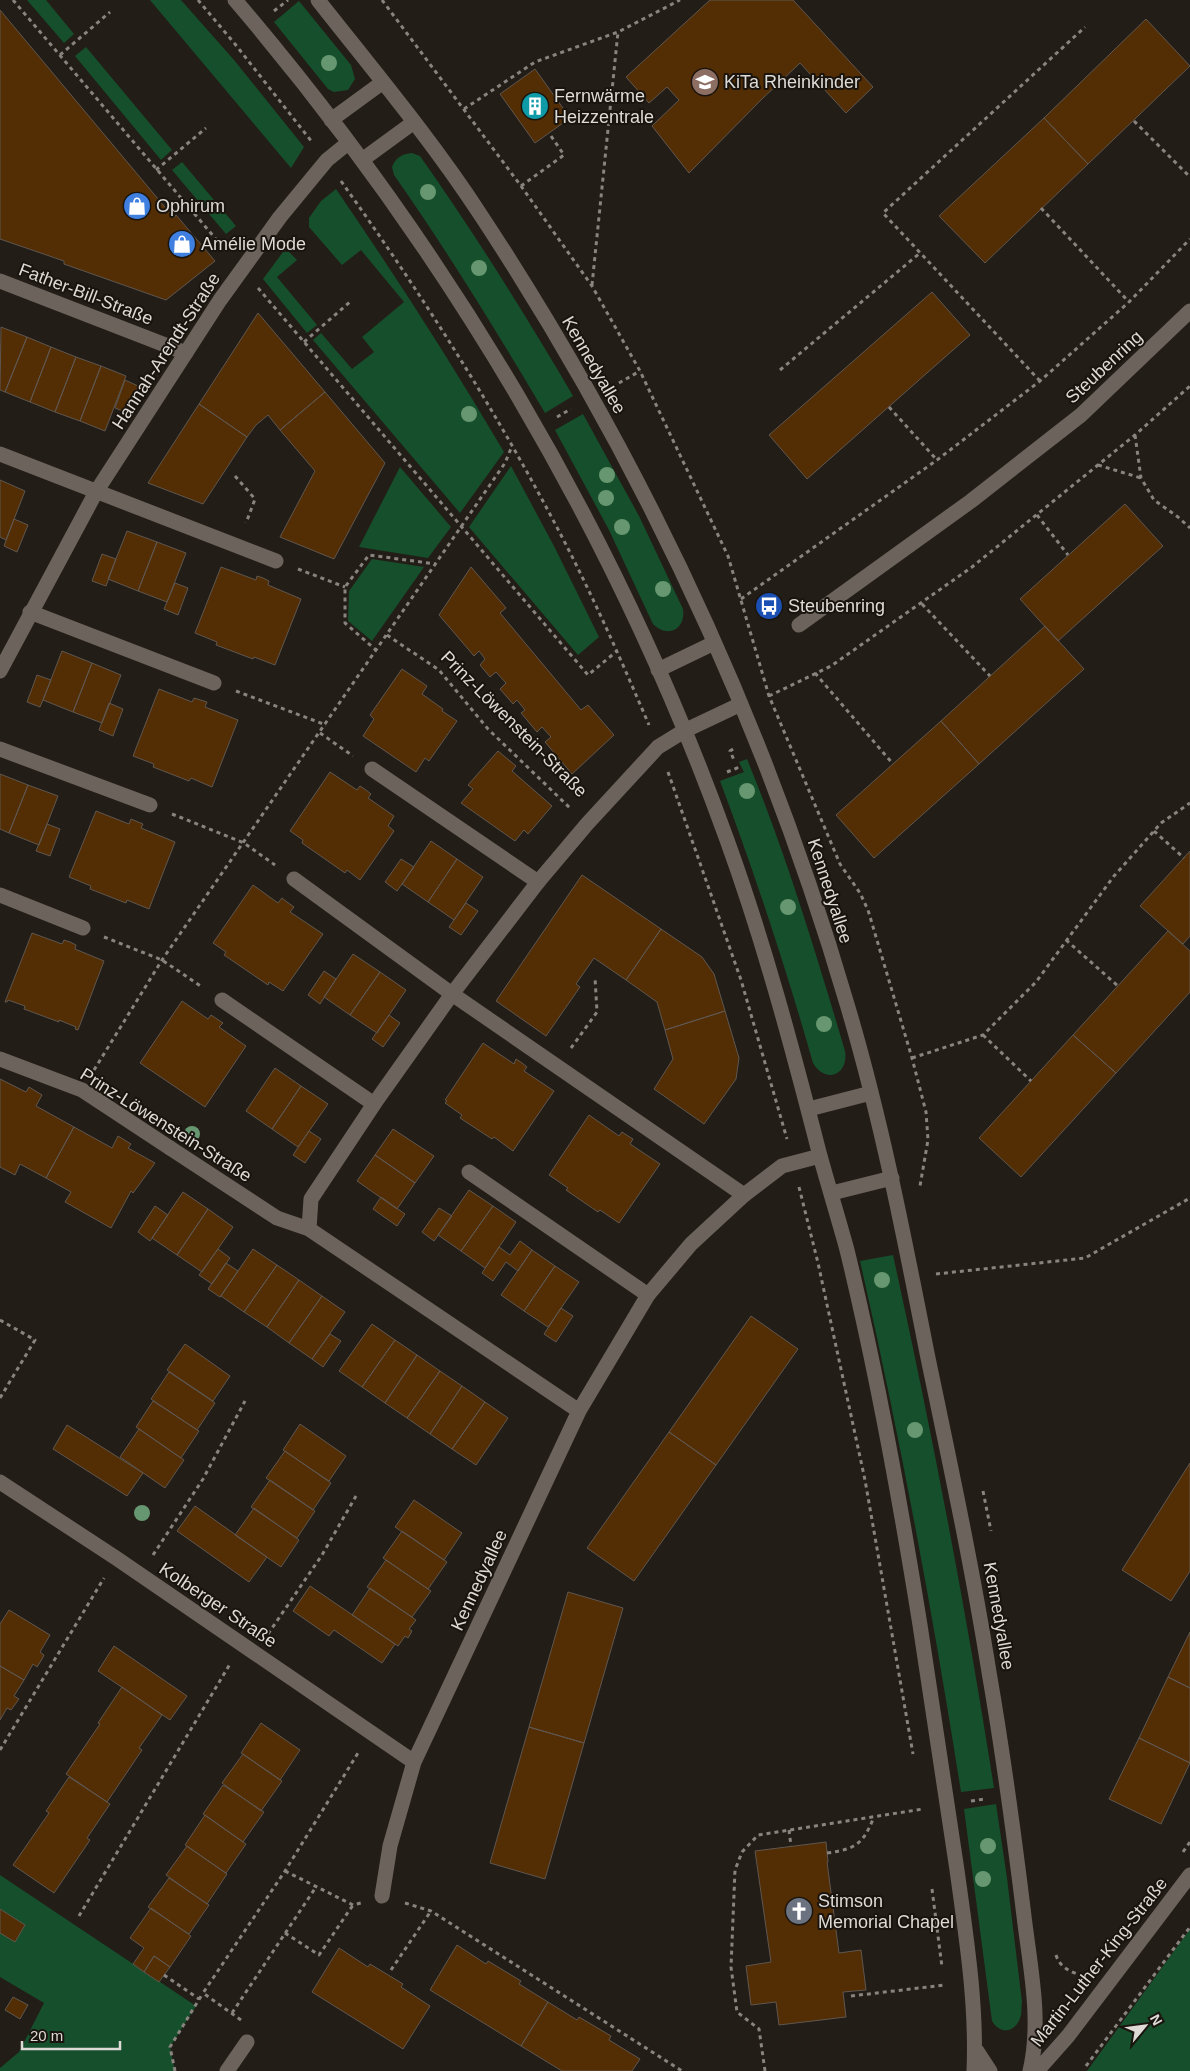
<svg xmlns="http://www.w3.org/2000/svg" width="1190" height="2071" viewBox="0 0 1190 2071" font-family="Helvetica,sans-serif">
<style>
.green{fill:#164f2c}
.building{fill:#532d03;stroke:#5f5750}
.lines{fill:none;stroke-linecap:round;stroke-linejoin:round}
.path{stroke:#89847f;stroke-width:3;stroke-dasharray:4 4;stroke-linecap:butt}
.lane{stroke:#6c635d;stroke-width:15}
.street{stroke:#6c635d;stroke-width:15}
.tree{fill:#679770}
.labels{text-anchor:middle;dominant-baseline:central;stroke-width:4;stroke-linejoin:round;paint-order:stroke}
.poi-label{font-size:18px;fill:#dedad6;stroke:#1a140e;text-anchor:start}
.street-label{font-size:18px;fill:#dedad6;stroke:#1a140e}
</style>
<rect width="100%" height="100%" fill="#231d17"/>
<path class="green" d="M27 0H46L74 34 64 43Z
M150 0H181L234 60 304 147 291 168Z
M299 1 351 65 355 79 348 90 334 92 328 89 274 22Z
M86 47 172 150 161 160 75 56Z
M412 153 420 156C475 234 525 314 573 396L545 413C497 332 448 252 394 175L392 167C396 157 402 154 412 153Z
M182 162 236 226 226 234 172 170Z
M336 189C395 275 451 362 504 452L460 513 313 340 321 333 352 369 374 352 362 337 404 302 361 250 342 265 309 227V218L321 201Z
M283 252H289L297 260 277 277 317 325 307 333 263 279Z
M583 414 639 516 683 609C686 629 668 639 653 624L609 530 555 430Z
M511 466 555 548 599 637 578 655 469 527Z
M400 467 451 527 428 558 359 547Z
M372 559 424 567 372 641 348 621 349 591Z
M747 759C786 854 816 953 845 1051 849 1074 826 1085 813 1063 786 968 755 874 720 781L744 772 739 762Z
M893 1255C932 1432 966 1609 994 1788L961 1792C933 1614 900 1437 860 1261Z
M996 1804 1007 1878 1022 2002C1021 2006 1022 2011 1021 2015 1017 2032 1001 2036 992 2021L964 1809Z
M0 1875 196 2006 170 2047 175 2071H0V2068L19 2052 44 2003 0 1977Z
M1190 1929V2071H1087Z"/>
<path class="building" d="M710 0H793L873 87 846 113 800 63 762 99 689 173 652 126 679 100 667 87 649 103 626 77Z
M0 10 174 218 176 215 215 261 166 300 64 264V261L0 239Z
M1146 19 1190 66 1088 164 1044 118Z
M535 69 570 118 535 143 500 94Z
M1044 118 1088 164 985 263 939 216Z
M932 292 970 335 807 479 769 435Z
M258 313 325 392 280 430 268 415 256 425 247 437 199 404Z
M1 327 27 337 5 392 0 390Z
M27 337 51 347 30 402 5 392Z
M51 347 76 357 55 412 30 402Z
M76 357 101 366 80 421 55 412Z
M101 366 126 376 105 431 80 421Z
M125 380 138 386 128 413 115 408Z
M325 392 385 463 334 559 280 537 315 471 280 430Z
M199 404 247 437 203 504 148 483Z
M0 480 25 491 6 540 0 537Z
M1125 504 1163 546 1058 641 1020 599Z
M14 519 28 525 17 552 4 546Z
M127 531 157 542 138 591 108 579Z
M157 542 186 553 167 602 138 591Z
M102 554 116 559 106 586 92 581Z
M221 567 256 580 257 576 263 578 269 581 268 585 301 599 275 665 254 657 253 659 216 645 217 642 195 633Z
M471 567 506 608 500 613 581 710 588 705 614 735 572 774 545 742 551 737 542 727 537 732 521 713 525 710 517 700 513 704 500 689 506 683 496 672 490 677 480 665 485 659 479 651 474 656 439 615Z
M175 583 188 588 178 615 164 609Z
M1045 626 1084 669 979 764 941 721Z
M62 651 92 663 73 712 43 700Z
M92 663 121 675 102 723 73 712Z
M402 669 427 686 422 694 443 709 442 711 457 721 429 761 425 758 416 772 363 736 374 719 370 715Z
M37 675 51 680 40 707 27 702Z
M159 689 192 702 194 698 207 702 205 707 238 720 212 787 191 778 189 781 153 767 154 764 133 756Z
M109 703 123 709 113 736 99 730Z
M941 721 979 764 874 858 836 815Z
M498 751 516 766 512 771 552 806 528 834 524 830 515 841 461 803 473 789 468 785Z
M330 772 357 790 360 786 366 790 371 794 368 798 394 816 388 826 394 831 360 880 347 870 345 873 302 843 303 840 290 831Z
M0 774 28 785 9 833 0 829Z
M28 785 58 796 39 845 9 833Z
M96 811 129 824 131 819 143 824 141 828 175 842 149 909 127 900 126 903 90 889 91 886 69 877Z
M47 824 60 829 50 856 36 851Z
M431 841 457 859 428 902 402 884Z
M1190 851V936L1183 944 1140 906Z
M401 859 414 867 397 891 385 882Z
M457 859 483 877 454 920 428 902Z
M582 875 661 929 626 980 594 958 576 984 580 987 546 1036 496 1001Z
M253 885 278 903 282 898 287 902 294 907 290 912 323 934 283 991 269 982 268 985 224 955 226 952 213 943Z
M466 903 478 911 461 935 449 927Z
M661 929 702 957 714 974 725 1011 665 1030 657 1002 626 980Z
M1168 931 1190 951V992L1116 1073 1073 1035Z
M32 933 62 944 64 940 70 942 76 945 75 949 104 961 78 1030 75 1029 76 1027 59 1020V1022L24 1009 25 1006 8 1000 7 1002H5Z
M353 954 380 972 350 1015 324 997Z
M324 971 336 979 320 1004 308 995Z
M380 972 406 990 377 1033 350 1015Z
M182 1001 208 1019 211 1015 223 1023 219 1027 246 1046 205 1107 140 1063Z
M725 1011 739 1058 736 1079 704 1124 654 1089 673 1059 665 1030Z
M389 1015 400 1023 383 1047 372 1039Z
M1073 1035 1116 1073 1021 1177 979 1138Z
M483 1043 514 1064 516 1059 522 1063 527 1067 524 1071 554 1091 513 1151 494 1137 492 1139 460 1118 462 1115 445 1103 447 1101 445 1100Z
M275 1068 301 1086 272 1129 246 1111Z
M0 1079 26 1092 29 1087 42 1095 36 1106 74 1127 46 1178 20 1164 15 1175 0 1167Z
M301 1086 328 1104 298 1147 272 1129Z
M589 1115 619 1136 622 1132 628 1136 633 1139 630 1144 660 1164 619 1223 600 1210 598 1212 566 1190 568 1188 549 1175Z
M74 1127 112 1148 118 1136 131 1144 128 1148 155 1163 133 1193 131 1191 111 1228 65 1202 71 1192 46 1178Z
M393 1129 434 1156 415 1183 375 1155Z
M309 1131 321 1139 305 1163 293 1155Z
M375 1155 415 1183 397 1209 357 1181Z
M469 1190 493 1206 461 1251 438 1235Z
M183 1192 208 1209 177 1255 152 1238Z
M381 1197 405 1214 397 1226 373 1209Z
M155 1206 168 1215 150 1241 138 1232Z
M493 1206 516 1222 485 1268 461 1251Z
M439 1208 452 1216 434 1241 422 1232Z
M208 1209 233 1227 202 1272 177 1255Z
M520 1241 532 1250 518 1271 506 1262 493 1281 482 1273 499 1247 510 1255Z
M218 1249 230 1258 212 1284 199 1275Z
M253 1249 277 1265 244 1312 221 1296Z
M532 1250 555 1266 524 1311 501 1295Z
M226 1263 238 1271 220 1297 208 1289Z
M277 1265 299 1280 267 1327 244 1312Z
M555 1266 579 1282 548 1327 524 1311Z
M299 1280 322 1296 289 1343 267 1327Z
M322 1296 345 1312 312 1359 289 1343Z
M561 1308 573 1316 556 1342 544 1334Z
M751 1316 798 1349 716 1465 669 1432Z
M372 1324 395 1340 362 1387 339 1371Z
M330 1334 341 1341 323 1367 312 1359Z
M395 1340 417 1355 385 1403 362 1387Z
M185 1344 230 1376 213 1401 167 1370Z
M417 1355 440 1371 407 1418 385 1403Z
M440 1371 462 1386 430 1434 407 1418Z
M169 1372 215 1403 197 1430 151 1399Z
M462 1386 485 1402 452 1449 430 1434Z
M153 1401 199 1431 181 1458 136 1427Z
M485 1402 508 1418 476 1465 452 1449Z
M300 1424 346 1456 329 1481 283 1450Z
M67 1425 143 1473 127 1496 53 1449Z
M139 1429 184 1460 165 1488 120 1457Z
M669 1432 716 1465 634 1581 587 1548Z
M285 1451 331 1483 313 1510 266 1478Z
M1190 1463V1571L1171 1601 1122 1570Z
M270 1480 315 1511 297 1538 251 1507Z
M414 1500 462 1533 444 1560 395 1527Z
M195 1506 267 1557 249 1582 177 1531Z
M254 1508 299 1540 281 1567 235 1535Z
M402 1531 447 1562 428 1589 383 1558Z
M386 1560 431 1591 412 1617 367 1587Z
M310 1586 395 1644 382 1663 334 1630 329 1636 293 1611Z
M370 1588 416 1620 409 1629 412 1631 408 1638 405 1636 398 1646 352 1615Z
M568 1592 623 1608 584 1743 529 1727Z
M9 1610 50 1635 40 1652 44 1655 42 1659 37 1667 33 1664 24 1680 0 1666V1624Z
M1190 1632V1688L1168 1677Z
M114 1646 187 1696 170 1720 98 1671Z
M0 1666 24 1680 14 1696 19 1699 11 1710 7 1708 0 1720Z
M1168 1677 1190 1688V1763L1139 1738Z
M122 1687 162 1715 139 1748 142 1750 107 1802 66 1774 100 1724 98 1723Z
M261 1723 300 1750 280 1780 241 1753Z
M529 1727 584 1743 545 1879 490 1863Z
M1139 1738 1190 1763 1161 1824 1109 1799Z
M243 1754 282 1781 261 1811 222 1783Z
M69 1777 110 1804 87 1838 90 1840 54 1893 13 1865 49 1813 46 1811Z
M223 1785 264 1812 243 1842 203 1814Z
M205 1815 246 1844 226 1873 185 1845Z
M826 1842 828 1862H827L839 1953 861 1950 866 1990 843 1992 846 2017 779 2025 776 2002 751 2005 746 1966 771 1962 755 1851Z
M187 1846 227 1874 207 1904 166 1875Z
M169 1878 209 1905 189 1934 148 1907Z
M151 1908 191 1936 170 1967 154 1956 144 1972 133 1964 144 1948 130 1938Z
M0 1909 25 1925 15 1942 0 1933Z
M457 1945 486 1964 488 1961 521 1981 519 1984 548 2002 521 2046 430 1990Z
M339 1948 368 1967 370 1964 403 1984 401 1987 430 2006 403 2049 312 1992Z
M154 1956 170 1967 159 1982 144 1972Z
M13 1997 28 2005 20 2019 5 2010Z
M548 2002 577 2020 579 2017 606 2033 611 2036 609 2040 640 2059 632 2071H562L521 2046Z"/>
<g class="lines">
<path class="path" d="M13 0 226 251
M198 0 235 44 312 142
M382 0 521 186 592 286 640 371 728 556 769 696 840 864 860 893 868 910 912 1058 926 1112 928 1140 920 1186
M274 11 288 0
M60 55 110 12
M464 109 535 62 618 32 680 0
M1134 121 1190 177
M156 170 206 128
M341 181C418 289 490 401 552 518 588 585 619 655 649 725
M521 186 564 155 549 133
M1041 208 1129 302
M592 285 618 32
M258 288 588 675 617 651
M304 342 351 301
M780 370 920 253
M1040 381 883 213 1085 27
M612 387 640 371
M889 407 937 460
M557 417 571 409
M1135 435 1141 478 1154 500 1178 517 1190 528
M1098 465 1141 478
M235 476 255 499 246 523
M1037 515 1068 555
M298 569 345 587
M741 599 937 460 1040 381 1129 302 1190 239
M922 604 990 676
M387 635 439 670 488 729 570 808
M377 651 345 623V587L369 555 436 564
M815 673 893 764
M236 691 326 725
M769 696 831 666 972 567 1135 435 1190 386
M320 733 353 756
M733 749 730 751 734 760
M668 772 741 980 787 1139
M727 772 737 768 736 766
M172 814 244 843 275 865
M1154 831 1184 858
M104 937 162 960 202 987
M1066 940 1118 986
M983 1035 1031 1081
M571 1048 597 1012 595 978
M912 1058 983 1035 1036 982 1114 876 1154 831 1161 823 1190 803
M94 1070 162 960 505 463 512 446
M799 1187 818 1263 865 1480 913 1754
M936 1274 1085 1258 1190 1198
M0 1320 35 1340 0 1398
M983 1491 991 1531
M153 1555 203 1479 245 1401
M268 1634 322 1555 356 1496
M0 1750 104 1578
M971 1801 985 1799
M789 1830 791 1846
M1183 1852 1190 1842
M827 1853C856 1849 863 1844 874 1817
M285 1871 353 1905 361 1903
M932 1889 942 1967
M405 1903 431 1911 682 2071
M79 1916 230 1664
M285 1933 319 1955 353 1905
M1056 1955C1060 1968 1071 1972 1083 1976
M391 1970 431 1911
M164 1975 199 1999
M851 1996 945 1985
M232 2013 316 1887
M241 2020 203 1993 285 1871 358 1753
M1086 2066 1190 1927
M175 2071 170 2047 203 1993
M765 2071 759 2029 737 2012 731 1967 735 1870 742 1852 758 1835 923 1809"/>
<path class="lane" d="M0 454 276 561
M30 612 214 683
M0 749 150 805
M372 769 538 882
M294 879 452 994 744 1195
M0 895 83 928
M222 1000 374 1104
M0 1059 82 1090 170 1148
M469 1172 648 1295"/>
<path class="street" d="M235 0C446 247 617 534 727 840 764 942 792 1047 819 1152 828 1185 838 1217 847 1250 877 1373 900 1500 920 1625 933 1706 945 1788 957 1870 966 1936 977 2004 974 2071
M318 0C373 70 431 139 480 214 640 457 765 724 847 1004 881 1118 904 1236 927 1353 949 1459 972 1565 989 1672 1003 1753 1014 1834 1024 1916 1030 1967 1042 2020 1030 2071
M331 120 383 82
M362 160 414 122
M0 281 186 353
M799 625 971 501 1081 415 1190 311
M658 670 714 643
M0 671 96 492 220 300 280 217 327 160 348 143
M809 1109 871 1093
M170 1148 277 1218 309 1229 579 1411
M832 1193 892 1178
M309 1229 311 1199 374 1104 452 994 538 882 587 824 658 747 684 731 741 704
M0 1482 116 1558 414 1762
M382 1896 390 1846 414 1762 579 1411 648 1295 691 1244 744 1195 782 1166 820 1156
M975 2048 990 2071
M227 2071 247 2042
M1037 2071 1068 2036 1190 1875"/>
</g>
<g class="tree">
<circle cx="329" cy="63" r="8"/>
<circle cx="428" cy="192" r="8"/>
<circle cx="479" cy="268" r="8"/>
<circle cx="469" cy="414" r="8"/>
<circle cx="607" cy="475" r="8"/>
<circle cx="606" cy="498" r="8"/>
<circle cx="622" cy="527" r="8"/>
<circle cx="663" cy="589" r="8"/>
<circle cx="747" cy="791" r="8"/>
<circle cx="788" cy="907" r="8"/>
<circle cx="824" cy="1024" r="8"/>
<circle cx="192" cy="1134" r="8"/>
<circle cx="882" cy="1280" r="8"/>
<circle cx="915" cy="1430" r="8"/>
<circle cx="142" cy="1513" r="8"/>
<circle cx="988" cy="1846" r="8"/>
<circle cx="983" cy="1879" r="8"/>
</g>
<defs>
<g id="school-disc" transform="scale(1.4375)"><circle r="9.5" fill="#8d6e63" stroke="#1a140e"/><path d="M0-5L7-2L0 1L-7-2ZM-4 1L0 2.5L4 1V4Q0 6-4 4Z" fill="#fff"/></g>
<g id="building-disc" transform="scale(1.4375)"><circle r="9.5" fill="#0f9aa8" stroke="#1a140e"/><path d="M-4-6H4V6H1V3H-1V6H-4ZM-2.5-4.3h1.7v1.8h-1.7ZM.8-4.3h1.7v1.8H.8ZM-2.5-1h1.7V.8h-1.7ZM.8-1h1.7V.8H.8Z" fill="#fff"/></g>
<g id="shop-disc" transform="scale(1.4375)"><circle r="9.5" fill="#3f7fe0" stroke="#1a140e"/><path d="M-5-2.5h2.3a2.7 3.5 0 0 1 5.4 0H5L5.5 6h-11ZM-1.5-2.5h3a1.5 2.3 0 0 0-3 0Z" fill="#fff"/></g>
<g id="bus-disc" transform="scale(1.4375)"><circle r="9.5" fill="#1a4fb4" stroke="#1a140e"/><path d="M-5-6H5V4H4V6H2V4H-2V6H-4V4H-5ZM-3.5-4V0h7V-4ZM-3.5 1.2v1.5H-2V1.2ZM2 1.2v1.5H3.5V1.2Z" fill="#fff"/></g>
<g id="church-disc" transform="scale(1.4375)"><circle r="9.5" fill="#6b7280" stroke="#1a140e"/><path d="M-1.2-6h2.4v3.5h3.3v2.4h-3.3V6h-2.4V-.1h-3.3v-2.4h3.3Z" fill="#fff"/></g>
</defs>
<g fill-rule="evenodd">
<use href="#school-disc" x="705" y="82"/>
<use href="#building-disc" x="535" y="106"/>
<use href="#shop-disc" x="137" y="206"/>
<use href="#shop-disc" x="182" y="244"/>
<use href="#bus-disc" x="769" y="606"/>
<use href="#church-disc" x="799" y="1911"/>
</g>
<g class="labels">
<g class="poi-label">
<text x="724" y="82">KiTa Rheinkinder</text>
<text x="554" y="96">Fernwärme<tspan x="554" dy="21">Heizzentrale</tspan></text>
<text x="156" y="206">Ophirum</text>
<text x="201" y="244">Amélie Mode</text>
<text x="788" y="606">Steubenring</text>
<text x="818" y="1901">Stimson<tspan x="818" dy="21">Memorial Chapel</tspan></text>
</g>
<g class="street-label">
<text transform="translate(86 294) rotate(21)">Father-Bill-Straße</text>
<text transform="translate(166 351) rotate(-57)">Hannah-Arendt-Straße</text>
<text transform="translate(594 365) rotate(60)">Kennedyallee</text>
<text transform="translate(1104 367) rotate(-43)">Steubenring</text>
<text transform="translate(514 724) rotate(45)">Prinz-Löwenstein-Straße</text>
<text transform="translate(830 891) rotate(72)">Kennedyallee</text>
<text transform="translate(166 1125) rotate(32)">Prinz-Löwenstein-Straße</text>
<text transform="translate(479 1580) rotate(-65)">Kennedyallee</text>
<text transform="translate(218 1605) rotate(34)">Kolberger Straße</text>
<text transform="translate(999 1616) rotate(80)">Kennedyallee</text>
<text transform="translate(1099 1962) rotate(-52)">Martin-Luther-King-Straße</text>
</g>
</g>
<g transform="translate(1145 2026) rotate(61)" stroke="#1a140e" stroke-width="4" paint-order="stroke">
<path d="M0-4L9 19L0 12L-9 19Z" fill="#dedad6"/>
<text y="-8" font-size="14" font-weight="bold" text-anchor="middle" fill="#dedad6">N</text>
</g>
<path d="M22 2041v8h98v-8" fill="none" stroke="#dedad6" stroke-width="2.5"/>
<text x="30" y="2041" font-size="15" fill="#dedad6" stroke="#1a140e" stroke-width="4" paint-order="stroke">20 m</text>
</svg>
